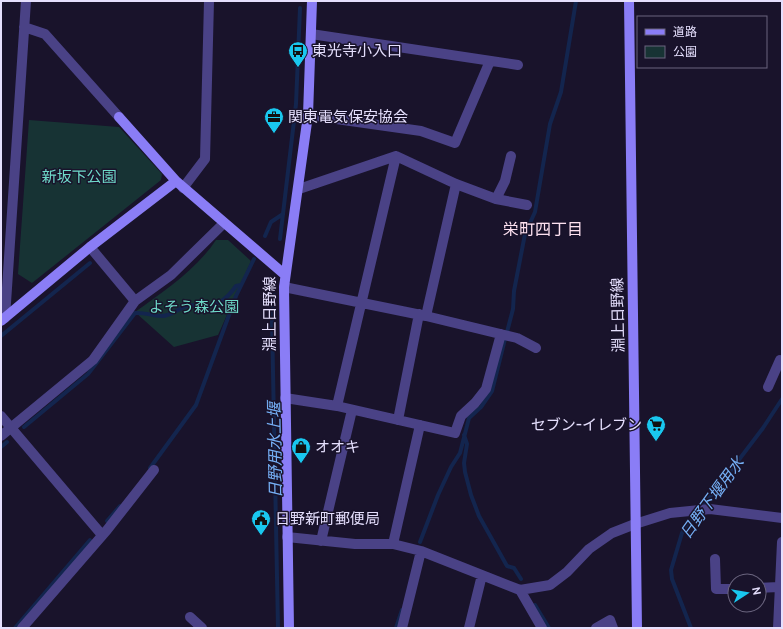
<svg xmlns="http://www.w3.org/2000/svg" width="783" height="629" viewBox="0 0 783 629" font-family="Cabin,'Noto Sans JP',sans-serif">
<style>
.green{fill:#173334}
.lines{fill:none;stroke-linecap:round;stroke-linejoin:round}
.stream{stroke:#13254e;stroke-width:4}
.street{stroke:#4a4286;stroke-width:10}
.secondary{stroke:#8a7df6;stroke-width:10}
.labels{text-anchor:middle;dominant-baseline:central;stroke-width:3;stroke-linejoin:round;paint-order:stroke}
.poi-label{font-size:15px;fill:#e5dffd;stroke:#19132b;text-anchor:start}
.park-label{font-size:15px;fill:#6ed9c8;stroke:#19132b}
.street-label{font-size:15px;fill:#e5dffd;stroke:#19132b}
.neighbourhood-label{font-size:16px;fill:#fde1f0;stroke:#19132b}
.water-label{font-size:16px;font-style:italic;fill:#75aff5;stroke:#19132b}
</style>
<rect width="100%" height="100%" fill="#19132b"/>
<path class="green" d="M29 120 119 127 162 174 161 180 32 283 18 274Z
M216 240H228L251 261 218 335 174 347 135 312C163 292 197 269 216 240Z"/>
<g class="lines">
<path class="stream" d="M265 236 271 222 283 214
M280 239 296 104 300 8
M274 295 272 320 278 628
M507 332 513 309 514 291 525 234 535 212 550 124 561 92 576 1
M1 336 90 263
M24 427 88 374 135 313C145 312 152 316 162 316 173 316 180 306 191 305 194 305 197 307 200 307 217 307 227 299 236 286L241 285
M464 435 467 444 464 463 465 472 471 495 479 516 507 566 514 568 521 579
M1 447 7 442
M150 468 196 405 236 296 254 259
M107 521 120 506
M420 542 438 495 451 467 460 453 469 418 481 407 492 391 505 339
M535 605 549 628
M15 628 90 540
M396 628 402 610
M691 628 672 579 671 570 682 533 699 509 719 486 763 428 782 399"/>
<path class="street" d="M24 27 45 34 119 117
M311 34 518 65
M308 115 421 131 455 143 490 61
M183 188 205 159 209 1
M299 189 396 156 456 184 496 199 527 205
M496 199 505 181 511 156
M90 247 135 301
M284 287 426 316 517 338 536 348
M426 316 456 184
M5 318 26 1
M768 387 780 360 782 361
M285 398 337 406 455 433 461 416 475 403 486 389 501 334
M337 406 396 156
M1 416 102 535
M398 420 419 314
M1 436 93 360 135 301 171 275 224 223
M287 537 355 544H393L421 551 520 590 550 585 567 572 589 549 612 533 635 524 670 513 710 509 782 518
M321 541 352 410
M393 544 420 425
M715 559 716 589H735
M759 588 779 587
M520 590 542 628
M190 617 202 628
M22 628 107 530 154 470
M402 628 421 551
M469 628 482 575
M596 628 610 620 613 628
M778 628 782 542"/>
<path class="secondary" d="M629 1 637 628
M119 117 176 181 284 274
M1 321 90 247 176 181
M289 628 284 287 308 115 312 1"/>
</g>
<defs>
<g id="bus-pin" transform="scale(1)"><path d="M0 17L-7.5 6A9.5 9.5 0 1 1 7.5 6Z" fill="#19c7ef" stroke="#19132b"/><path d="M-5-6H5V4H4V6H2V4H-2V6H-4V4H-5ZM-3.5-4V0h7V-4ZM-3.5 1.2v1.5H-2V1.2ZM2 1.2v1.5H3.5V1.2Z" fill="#111"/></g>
<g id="office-pin" transform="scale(1)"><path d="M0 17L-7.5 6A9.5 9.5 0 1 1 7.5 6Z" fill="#19c7ef" stroke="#19132b"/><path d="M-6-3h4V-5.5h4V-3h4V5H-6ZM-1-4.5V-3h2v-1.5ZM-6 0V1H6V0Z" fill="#111"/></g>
<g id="supermarket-pin" transform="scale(1)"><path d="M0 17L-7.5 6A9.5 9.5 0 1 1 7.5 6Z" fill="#19c7ef" stroke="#19132b"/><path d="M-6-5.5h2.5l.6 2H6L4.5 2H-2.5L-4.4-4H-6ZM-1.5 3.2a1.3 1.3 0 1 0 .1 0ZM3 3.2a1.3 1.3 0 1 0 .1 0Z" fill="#111"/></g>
<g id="shop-pin" transform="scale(1)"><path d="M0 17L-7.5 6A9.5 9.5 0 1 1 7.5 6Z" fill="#19c7ef" stroke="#19132b"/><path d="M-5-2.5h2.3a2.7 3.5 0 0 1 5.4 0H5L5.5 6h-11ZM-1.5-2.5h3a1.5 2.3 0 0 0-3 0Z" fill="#111"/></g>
<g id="civic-pin" transform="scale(1)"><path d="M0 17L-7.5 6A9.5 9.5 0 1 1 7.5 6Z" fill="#19c7ef" stroke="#19132b"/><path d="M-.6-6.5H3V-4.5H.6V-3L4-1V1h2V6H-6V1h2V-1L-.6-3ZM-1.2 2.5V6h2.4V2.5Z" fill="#111"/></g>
</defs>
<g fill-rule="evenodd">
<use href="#bus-pin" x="298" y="51"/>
<use href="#office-pin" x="274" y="117"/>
<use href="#supermarket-pin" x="656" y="425"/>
<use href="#shop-pin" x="301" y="447"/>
<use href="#civic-pin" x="261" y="519"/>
</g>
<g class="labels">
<g class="poi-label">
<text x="312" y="51">東光寺小入口</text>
<text x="288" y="117">関東電気保安協会</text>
<text x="642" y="425" text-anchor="end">セブン-イレブン</text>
<text x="315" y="447">オオキ</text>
<text x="275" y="519">日野新町郵便局</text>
</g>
<g class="park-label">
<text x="79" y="177">新坂下公園</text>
<text x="194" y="307">よそう森公園</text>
</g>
<g class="street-label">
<text transform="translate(270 314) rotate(-90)">淵上日野線</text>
<text transform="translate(618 315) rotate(-91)">淵上日野線</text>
</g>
<g class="neighbourhood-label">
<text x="543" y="229">栄町四丁目</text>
</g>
<g class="water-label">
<text transform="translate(275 450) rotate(-91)">日野用水上堰</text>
<text transform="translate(712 498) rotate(-54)">日野下堰用水</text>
</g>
</g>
<rect width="783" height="629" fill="none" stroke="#e5dffd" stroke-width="4"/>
<rect x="637" y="16" width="130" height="52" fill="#19132b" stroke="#6b657f"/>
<rect x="645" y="29" width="20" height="6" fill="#8a7df6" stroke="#6b657f"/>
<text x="673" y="36" font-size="12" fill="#e5dffd">道路</text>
<rect x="645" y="46" width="20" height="12" fill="#173334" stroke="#6b657f"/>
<text x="673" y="56" font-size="12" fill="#e5dffd">公園</text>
<g transform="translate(747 593) rotate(78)"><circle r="19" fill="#19132b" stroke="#6b657f"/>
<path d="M0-3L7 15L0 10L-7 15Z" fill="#19c7ef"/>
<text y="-6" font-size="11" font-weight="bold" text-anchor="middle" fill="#e5dffd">N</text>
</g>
</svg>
